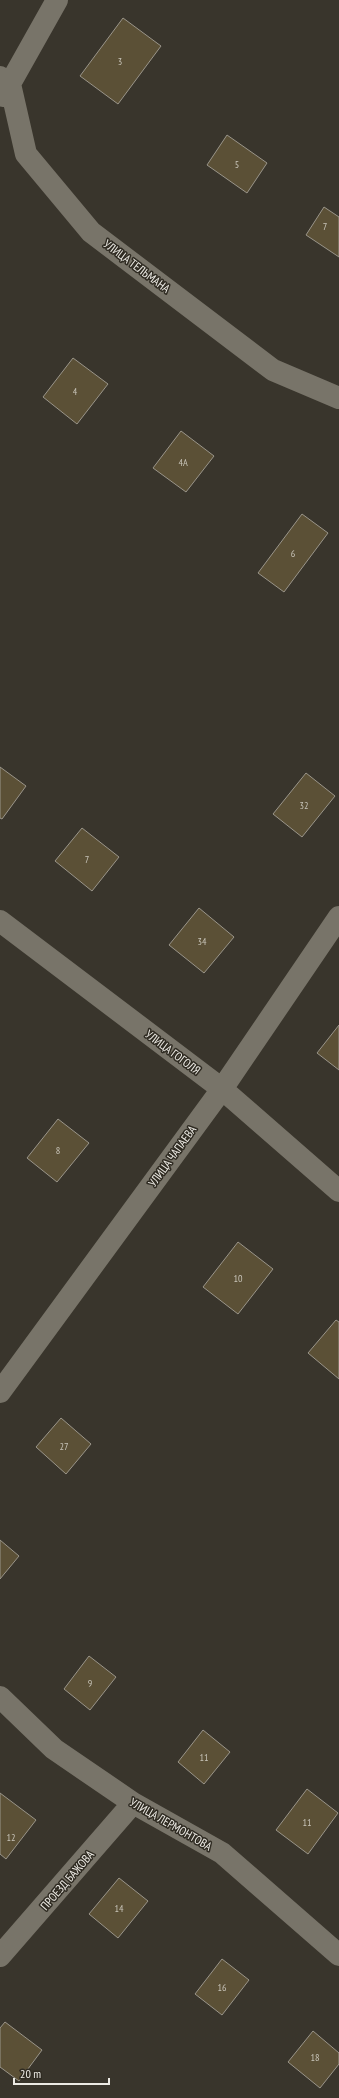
<svg xmlns="http://www.w3.org/2000/svg" width="339" height="2098" viewBox="0 0 339 2098" font-family="'PT Sans Narrow',sans-serif">
<style>
.building{fill:#5b5036;stroke:#9a958a}
.lines{fill:none;stroke-linecap:round;stroke-linejoin:round}
.street{stroke:#787469;stroke-width:22}
.labels{text-anchor:middle;dominant-baseline:central;stroke-width:3;stroke-linejoin:round;paint-order:stroke}
.number-label{font-size:10px;fill:#c8c4b9}
.street-label{font-size:12px;fill:#edebe5;stroke:#2f2b22}
</style>
<rect width="100%" height="100%" fill="#39352c"/>
<path class="building" d="M123 18 161 46 118 104 80 76Z
M227 135 267 163 247 193 207 165Z
M324 207 339 217V257L306 235Z
M73 358 108 384 77 424 43 397Z
M181 431 214 456 186 492 153 468Z
M302 514 328 533 284 592 258 573Z
M0 767 26 786 2 819 0 818Z
M306 773 335 796 302 837 273 814Z
M82 828 119 857 92 891 55 861Z
M199 908 234 937 204 973 169 945Z
M339 1025V1070L317 1053Z
M58 1119 89 1143 57 1182 27 1158Z
M238 1242 273 1269 238 1314 203 1287Z
M336 1320 339 1322V1379L308 1353Z
M61 1418 91 1444 66 1474 36 1447Z
M0 1540 19 1556 0 1579Z
M89 1656 116 1677 90 1710 64 1689Z
M203 1730 230 1752 204 1784 178 1762Z
M307 1789 338 1813 308 1854 276 1830Z
M0 1793 36 1820 6 1859 0 1854Z
M119 1878 148 1901 118 1938 89 1914Z
M222 1959 249 1980 222 2015 195 1994Z
M5 2022 42 2050 19 2081 0 2067V2028Z
M313 2031 339 2053V2064L320 2088 288 2062Z"/>
<g class="lines">
<path class="street" d="M0 77 10 84 26 154 91 232 273 370 339 398
M3 96 57 0
M0 921 222 1089 339 1191
M0 1392 222 1089 339 917
M0 1697 54 1749 133 1803 222 1853 339 1955
M0 1956 133 1803"/>
</g>
<g class="labels">
<g class="number-label">
<text x="120" y="61">3</text>
<text x="237" y="164">5</text>
<text x="325" y="226">7</text>
<text x="75" y="391">4</text>
<text x="183" y="462">4А</text>
<text x="293" y="553">6</text>
<text x="304" y="805">32</text>
<text x="87" y="859">7</text>
<text x="202" y="941">34</text>
<text x="58" y="1150">8</text>
<text x="238" y="1278">10</text>
<text x="64" y="1446">27</text>
<text x="90" y="1683">9</text>
<text x="204" y="1757">11</text>
<text x="307" y="1822">11</text>
<text x="11" y="1837">12</text>
<text x="119" y="1908">14</text>
<text x="222" y="1987">16</text>
<text x="315" y="2057">18</text>
</g>
<g class="street-label">
<text transform="translate(137 266) rotate(37)">УЛИЦА ТЕЛЬМАНА</text>
<text transform="translate(173 1052) rotate(37)">УЛИЦА ГОГОЛЯ</text>
<text transform="translate(172 1156) rotate(-54)">УЛИЦА ЧАПАЕВА</text>
<text transform="translate(171 1824) rotate(30)">УЛИЦА ЛЕРМОНТОВА</text>
<text transform="translate(67 1880) rotate(-49)">ПРОЕЗД БАЖОВА</text>
</g>
</g>
<path d="M14 2078v6h95v-6" fill="none" stroke="#edebe5" stroke-width="2"/>
<text x="20" y="2078" font-size="12" fill="#edebe5" stroke="#2f2b22" stroke-width="3" paint-order="stroke">20 m</text>
</svg>
